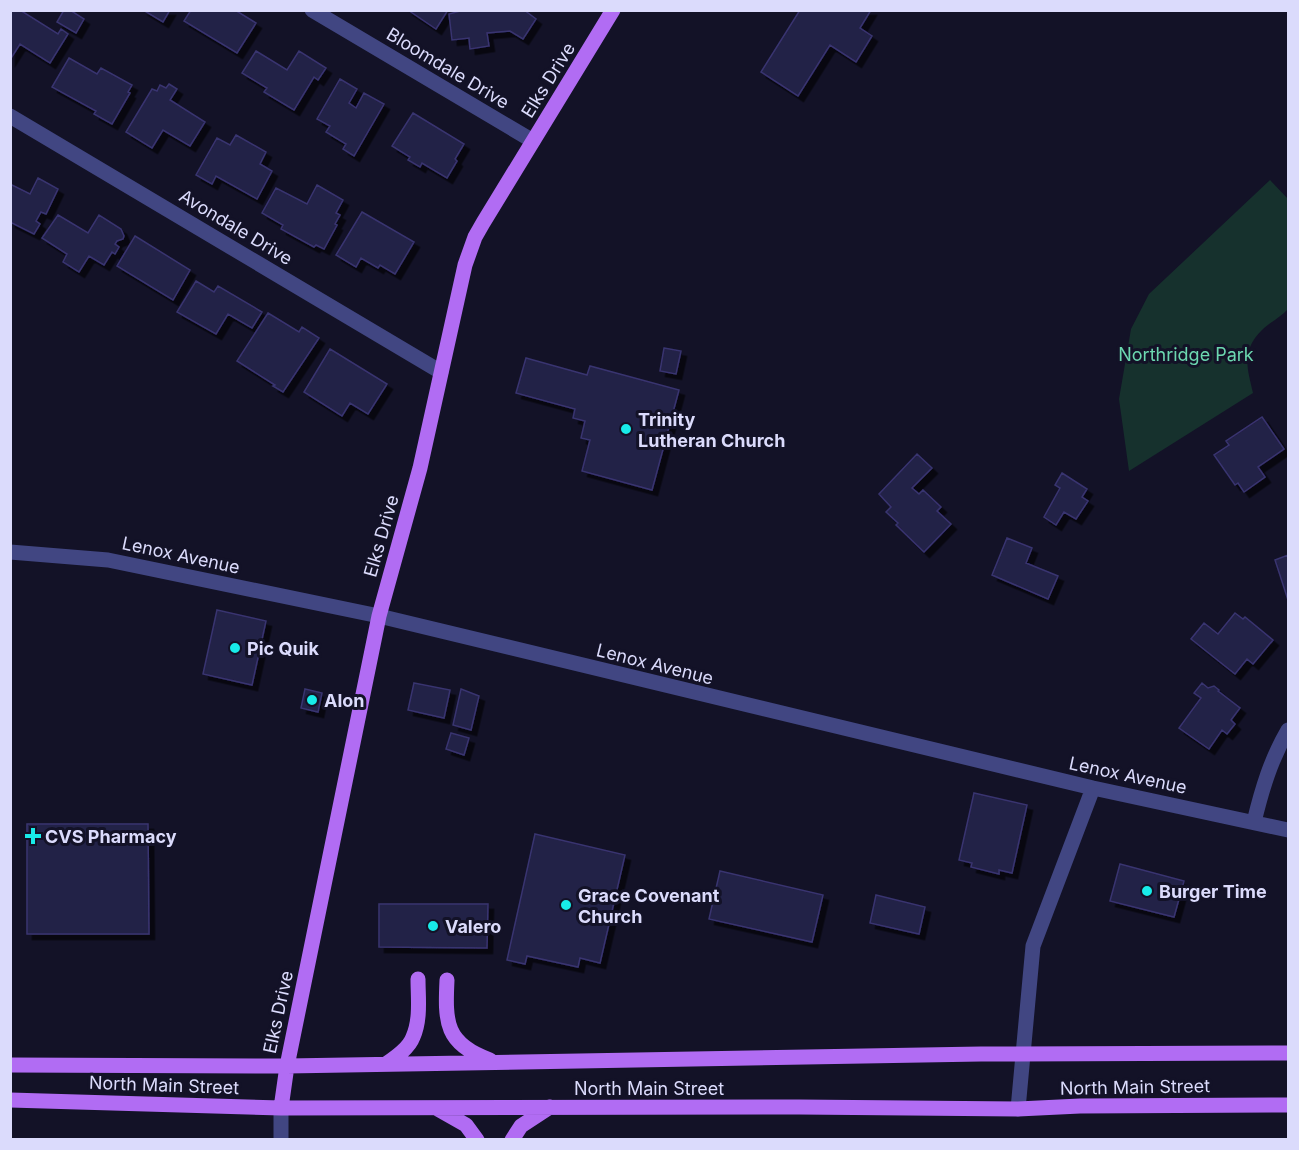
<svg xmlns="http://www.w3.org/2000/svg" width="1299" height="1150" viewBox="0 0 1299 1150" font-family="Inter,sans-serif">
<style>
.green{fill:#16312d}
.building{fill:#232046;stroke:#393470;stroke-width:1.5;filter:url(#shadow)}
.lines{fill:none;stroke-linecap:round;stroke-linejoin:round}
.minor{stroke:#414682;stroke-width:15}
.major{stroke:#b16cf3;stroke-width:15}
.poi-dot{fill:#18ebe9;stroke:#131227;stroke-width:2}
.labels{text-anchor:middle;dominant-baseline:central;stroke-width:6;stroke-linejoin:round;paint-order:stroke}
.street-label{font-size:18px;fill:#dbdbfc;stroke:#131227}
.park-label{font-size:18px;fill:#6cd7b0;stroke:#131227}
.poi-label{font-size:18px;font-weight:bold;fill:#dbdbfc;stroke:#131227;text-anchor:start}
</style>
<defs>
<filter id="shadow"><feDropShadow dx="5.5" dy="5.5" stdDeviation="0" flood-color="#0009"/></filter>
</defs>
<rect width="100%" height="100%" fill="#131227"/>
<path class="green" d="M1270 180 1288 199V309C1280 318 1270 322 1262 330 1241 351 1247 367 1253 393L1129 471 1119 399 1131 329 1149 294Z"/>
<path class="building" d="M10 10H20L58 34 61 29 68 34 50 63 20 44 10 60Z
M64 10H70L84 19 76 33 57 22Z
M143 10H170L163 22Z
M191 10H235L256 23 237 53 184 21Z
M408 10H448L436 29Z
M464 10H524L536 19 523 39 510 31 487 33 489 46 470 49 469 38 452 40 449 14Z
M800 10H871L860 28 872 36 856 62 830 45 798 96 761 72Z
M256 51 287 70 299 51 326 68 318 80 314 77 294 110 264 92 267 88 242 73Z
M69 58 97 74 101 68 132 85 128 92 130 93 112 124 94 114 96 111 52 87Z
M340 79 357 89 349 103 356 108 364 93 384 104 354 156 343 149 346 144 326 132 330 126 317 119Z
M169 84 177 89 170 100 205 122 190 146 163 130 152 148 126 132 152 89 157 91 160 85 166 88Z
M413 113 464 144 455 159 457 161 447 178 422 163 420 167 408 160 410 157 392 146Z
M236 135 266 152 260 164 272 171 257 199 216 176 212 184 196 175 217 138 230 145Z
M38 178 58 189 46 214 41 212 36 221 40 224 34 234 10 222V184L30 194Z
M317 185 343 200 336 213 340 215 335 224 337 225 324 249 316 245 314 247 281 229 283 225 262 213 276 188 307 204Z
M362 212 414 242 395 274 380 265 378 268 361 258 356 267 336 255Z
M58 215 88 233 99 215 121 229 124 236 123 239 117 241 115 244 119 247 115 254 112 252 104 265 89 256 79 272 63 262 67 254 42 238Z
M135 236 190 270 173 300 117 266Z
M196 281 214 292 218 286 262 312 252 328 228 314 216 334 177 312Z
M268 313 299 332 302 327 319 338 283 392 273 386 275 385 237 361Z
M664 348 681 351 676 374 660 371Z
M330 349 387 384 368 414 350 403 342 416 304 392Z
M526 358 587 375 590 366 679 390 652 490 582 471 590 440 581 438 585 421 573 418 575 409 516 393Z
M1262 417 1284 449 1258 467 1265 477 1244 492 1238 483 1235 485 1214 455 1229 445 1226 441Z
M917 454 932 468 912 488 919 494 923 490 941 507 937 511 951 524 924 552 896 525 898 523 886 512 891 507 879 494Z
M1062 473 1087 489 1082 497 1088 501 1076 519 1064 512 1056 525 1044 517 1060 488 1055 485Z
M1007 538 1032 548 1026 563 1058 576 1048 599 992 575Z
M1288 555V600L1275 560Z
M217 610 266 621 252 685 203 674Z
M1235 613 1243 619 1245 617 1273 640 1253 664 1247 659 1235 674 1191 639 1204 623 1218 634Z
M414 683 450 690 444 718 408 710Z
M1202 683 1208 688 1214 686 1219 690 1218 691 1240 708 1231 720 1235 724 1227 734 1222 730 1209 749 1179 728 1201 698 1194 693Z
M305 689 322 693 318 712 301 708Z
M461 689 479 696 471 730 453 725Z
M451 733 469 738 464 755 446 749Z
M974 793 1027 805 1012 873 999 870V874L971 867 972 863 959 860Z
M27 824H148L149 934H27Z
M535 834 625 855 600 963 580 958 578 967 527 956 525 964 507 960Z
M1120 864 1184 881 1174 917 1110 901Z
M720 871 823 895 812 942 709 919Z
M876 895 925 907 919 934 870 923Z
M379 904H488L487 948 379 947Z"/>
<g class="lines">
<path class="minor" d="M312 10 533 141
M10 116 441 372
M10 552 108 560 379 616 1093 788 1288 830
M1254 822C1262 789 1271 759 1288 730
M1018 1109 1033 946 1093 788
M281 1140V1108"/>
<path class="major" d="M447 980C445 1022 445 1044 490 1060
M386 1064C396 1057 409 1048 413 1037 421 1019 418 997 418 979
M10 1065 287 1066 981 1054 1288 1053
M10 1100 281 1108 799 1107 1018 1109 1080 1106 1288 1105
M281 1108 287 1066 379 616 420 468 465 265 475 237 483 223 613 10
M436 1108 466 1125 477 1140
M512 1140 521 1126 550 1107"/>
</g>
<g class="poi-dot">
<circle cx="626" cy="429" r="6"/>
<circle cx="235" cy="648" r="6"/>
<circle cx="312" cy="700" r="6"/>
<path d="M30 827h6v6h6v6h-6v6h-6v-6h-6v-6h6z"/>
<circle cx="1147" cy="891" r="6"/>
<circle cx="566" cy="905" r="6"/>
<circle cx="433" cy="926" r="6"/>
</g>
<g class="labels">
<g class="street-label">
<text transform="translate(448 68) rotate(31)">Bloomdale Drive</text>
<text transform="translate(548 80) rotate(-58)">Elks Drive</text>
<text transform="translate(236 227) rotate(31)">Avondale Drive</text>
<text transform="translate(381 536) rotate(-74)">Elks Drive</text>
<text transform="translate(181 555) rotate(12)">Lenox Avenue</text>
<text transform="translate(655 664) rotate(14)">Lenox Avenue</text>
<text transform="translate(1128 775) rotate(12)">Lenox Avenue</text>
<text transform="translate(278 1012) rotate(-78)">Elks Drive</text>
<text transform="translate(164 1085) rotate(2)">North Main Street</text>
<text transform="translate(1135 1087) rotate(-1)">North Main Street</text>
<text x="649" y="1088">North Main Street</text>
</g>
<g class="park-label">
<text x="1186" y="354">Northridge Park</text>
</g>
<g class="poi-label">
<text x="638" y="419">Trinity<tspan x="638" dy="21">Lutheran Church</tspan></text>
<text x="247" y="648">Pic Quik</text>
<text x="324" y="700">Alon</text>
<text x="45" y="836">CVS Pharmacy</text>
<text x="1159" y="891">Burger Time</text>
<text x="578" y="895">Grace Covenant<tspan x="578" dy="21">Church</tspan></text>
<text x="445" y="926">Valero</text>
</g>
</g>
<rect width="1299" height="1150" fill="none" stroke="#dbdbfc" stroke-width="24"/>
</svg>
